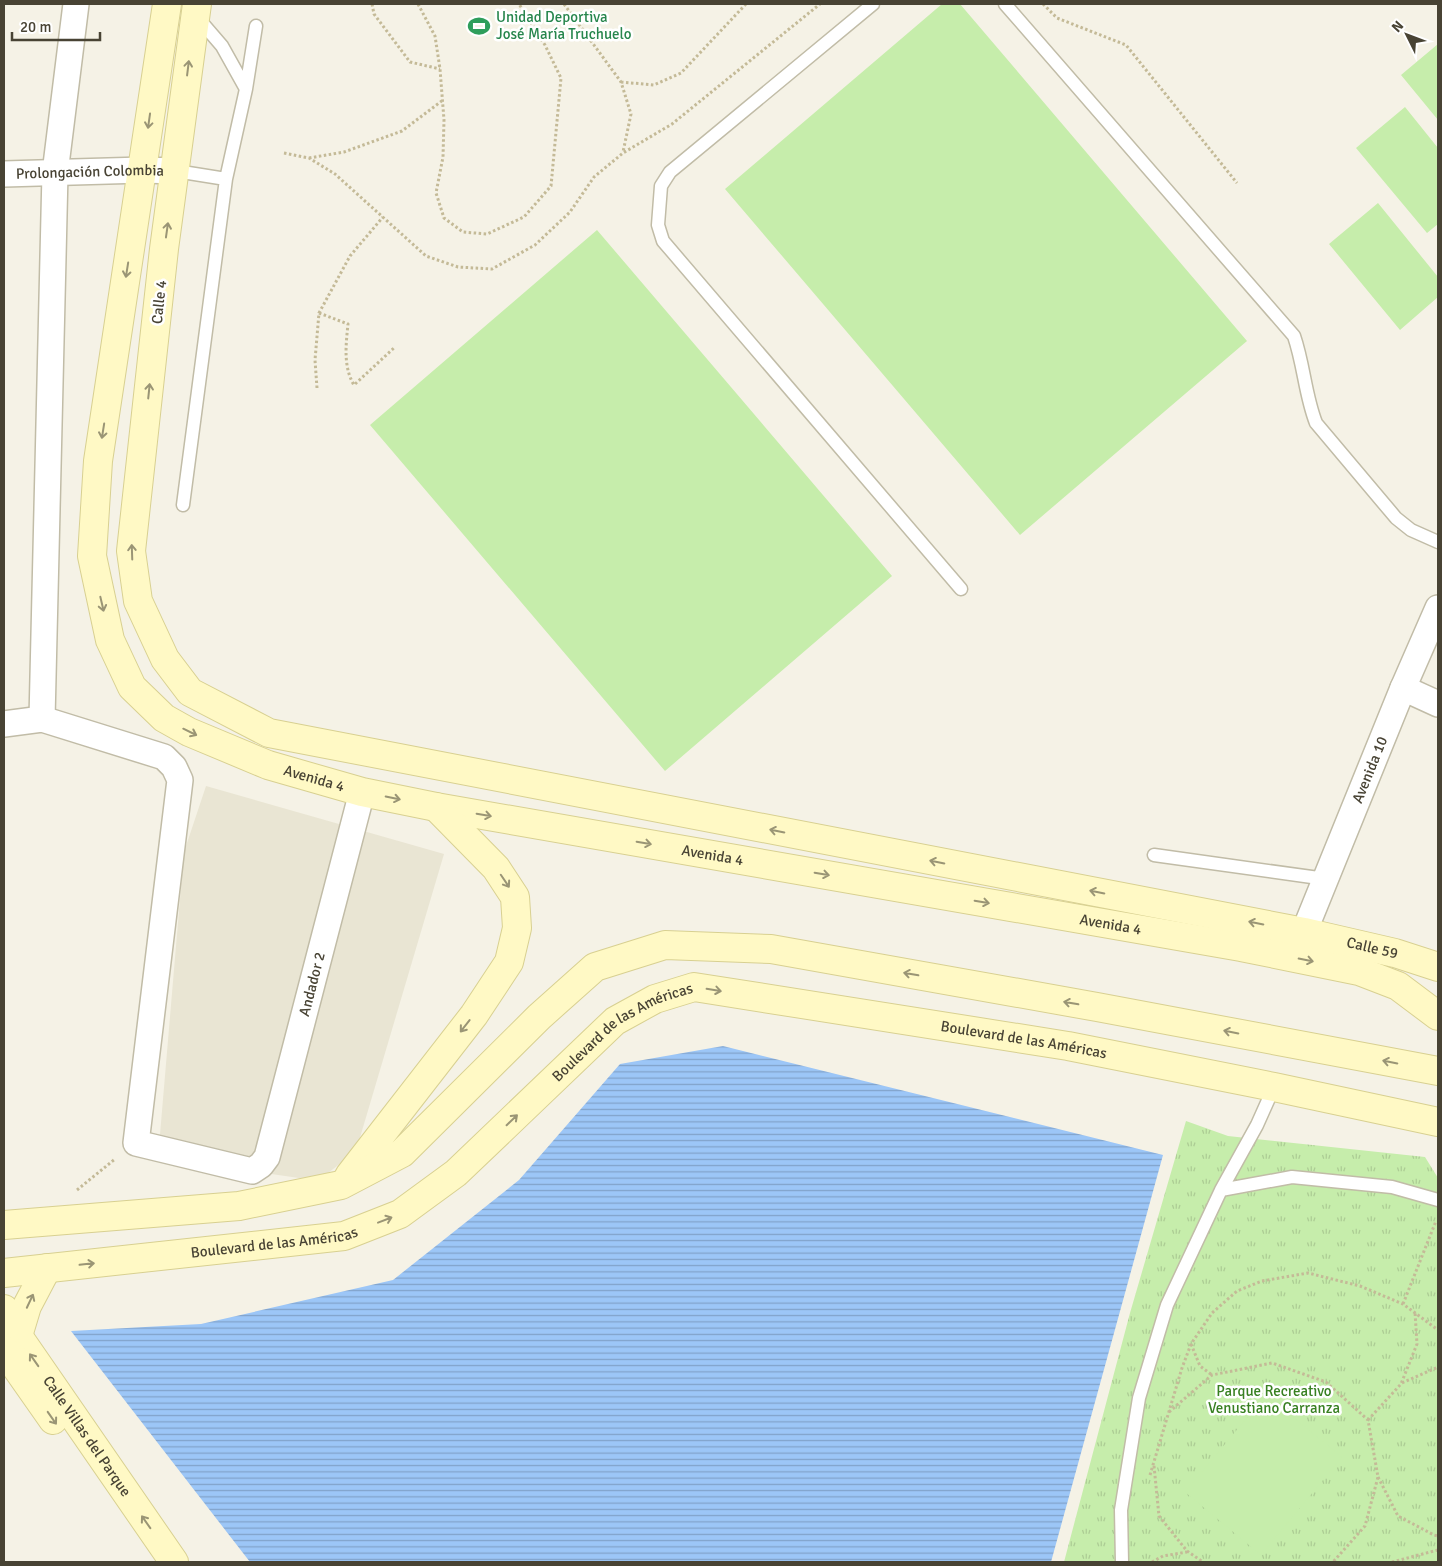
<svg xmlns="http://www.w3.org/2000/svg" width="1442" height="1566" viewBox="0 0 1442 1566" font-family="Signika,sans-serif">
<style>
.residential{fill:#e9e5d3}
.park{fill:url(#park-tufts)}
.garden{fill:#c6edab}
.water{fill:url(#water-rules)}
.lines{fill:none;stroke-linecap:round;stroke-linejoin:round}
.lane-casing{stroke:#c1bca7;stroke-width:15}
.street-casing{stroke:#c1bca7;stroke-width:28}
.secondary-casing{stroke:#d8d091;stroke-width:30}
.path{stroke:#c4ba97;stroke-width:3;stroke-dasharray:2.5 2.5;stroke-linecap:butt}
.lane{stroke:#fff;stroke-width:12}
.street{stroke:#fff;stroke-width:25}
.secondary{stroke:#fff9c5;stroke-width:28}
.oneway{stroke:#9a9575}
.labels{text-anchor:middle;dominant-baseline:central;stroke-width:5;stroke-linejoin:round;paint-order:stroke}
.leisure-label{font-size:15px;fill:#27864d;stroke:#fff;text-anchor:start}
.street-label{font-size:15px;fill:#484334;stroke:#fff}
.park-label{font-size:15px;fill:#388022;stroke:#fff}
</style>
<defs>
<pattern id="park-tufts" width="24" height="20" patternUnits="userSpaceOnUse" patternTransform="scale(1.25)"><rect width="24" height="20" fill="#c6edab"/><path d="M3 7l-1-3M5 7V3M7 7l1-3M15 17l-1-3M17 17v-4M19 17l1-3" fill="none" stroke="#accc94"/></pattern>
<pattern id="water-rules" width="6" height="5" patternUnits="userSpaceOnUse" patternTransform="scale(1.25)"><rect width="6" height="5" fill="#9cc6f7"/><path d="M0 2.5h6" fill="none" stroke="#81a2c9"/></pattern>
</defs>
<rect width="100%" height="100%" fill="#f5f2e6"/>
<path class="residential" d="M206 786 444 854 356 1151 323 1177 299 1178 158 1158 184 852Z"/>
<path class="park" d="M1186 1121 1228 1136 1425 1157 1438 1178V1562H1064L1130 1313Z"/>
<path class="garden" d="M942 4H960L1247 341 1020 535 725 189Z
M1438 44V120L1401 75Z
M1405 107 1438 148V224L1427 233 1356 148Z
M1378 203 1438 277V297L1400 330 1329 244Z
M597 230 892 576 665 771 370 425Z
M1266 1395 1342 1457 1261 1555 1185 1492Z"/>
<path class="water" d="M723 1046 1163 1155 1051 1562H250L71 1331 201 1324 393 1280 519 1180 620 1064Z"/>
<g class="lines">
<g class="lane-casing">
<path id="lane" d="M873 4 670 172 661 186 658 225 663 241 961 589
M1005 4 1294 336C1304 365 1305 395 1316 423L1396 518 1411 530 1438 542
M197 17 222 46 246 89
M176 171 226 179
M183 505 226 179 246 89 256 26
M1154 855 1326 879
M1221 1190 1292 1177 1392 1187 1438 1200
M1122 1562 1121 1510 1139 1398 1167 1305 1221 1190 1257 1125 1274 1087"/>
</g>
<g class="street-casing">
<g id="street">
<path id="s1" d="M4 174 143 170 176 171"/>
<path d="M1403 688 1438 704"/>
<path d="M42 719 55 173 76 4"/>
<path id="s2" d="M4 724 42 719 164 757 174 767 180 780 136 1143 252 1171 261 1165 267 1157 362 792"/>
<path id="s3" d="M1304 932 1403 688 1438 608"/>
</g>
</g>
<g class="secondary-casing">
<g id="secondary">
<path id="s4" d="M167 4 98 461 92 556 110 640 132 687 164 718 189 732 268 765 362 792 436 807 1241 947 1359 971 1398 986 1438 1016"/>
<path id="s5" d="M197 4 164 249 131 551 138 601 165 659 190 692 269 733 1304 932 1395 953 1438 967"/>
<path d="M349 1176 474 1015 509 962 517 928 515 897 496 868 436 807"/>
<path d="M4 1225 239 1206 341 1185 402 1153 539 1017 595 967 665 945 771 949 1097 1007 1438 1071"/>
<path id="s6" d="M4 1273 344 1236 400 1214 456 1173 615 1021 655 999 694 987 1068 1046 1274 1087 1438 1122"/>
<path id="s7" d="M4 1309 18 1336 174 1562"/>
<path d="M18 1336 27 1306 47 1268"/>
<path d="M4 1350 53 1420"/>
</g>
</g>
<path class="path" d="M372 4 374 14 410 62 440 69
M418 4 435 36 440 69 444 120 443 157 436 193 444 218 463 232 487 234 524 217 551 186 561 78 545 45 519 4
M564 4 621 82 631 114 623 152
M1043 4 1057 18 1126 45 1237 183
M621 82 654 85 681 73 746 4
M284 153 309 158 335 174 426 256 458 267 492 269 535 245 570 212 594 177 623 153 672 124 820 4
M309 158 344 152 402 131 443 100
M319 313 348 324C346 344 343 367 354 385L395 347
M317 388 315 360 319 313 350 256 383 217
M77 1190 115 1159
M1403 1304 1436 1221
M1191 1344 1200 1366 1212 1375
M1402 1383 1438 1367
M1169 1412 1212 1375 1272 1363 1326 1382 1368 1420 1378 1477 1365 1526 1333 1562
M1368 1420 1401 1384 1417 1344 1415 1312
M1154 1466 1159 1516 1187 1551 1203 1562
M1150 1475 1182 1368 1191 1344 1212 1313 1237 1291 1262 1281 1308 1273 1360 1286 1403 1304 1438 1330
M1378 1477 1398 1516 1434 1535 1438 1536
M1152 1562 1163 1556 1187 1552
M1392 1562 1438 1550"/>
<use href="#lane" class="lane"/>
<use href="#street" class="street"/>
<use href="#secondary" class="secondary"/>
</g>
<defs><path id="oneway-shaft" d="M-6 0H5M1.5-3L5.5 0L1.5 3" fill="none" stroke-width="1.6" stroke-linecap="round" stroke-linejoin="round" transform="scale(1.25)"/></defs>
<g class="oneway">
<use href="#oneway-shaft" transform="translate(188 68) rotate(-83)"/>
<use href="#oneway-shaft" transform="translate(149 121) rotate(98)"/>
<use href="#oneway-shaft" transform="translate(167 230) rotate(-82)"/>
<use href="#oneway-shaft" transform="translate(127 270) rotate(99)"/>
<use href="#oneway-shaft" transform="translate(149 391) rotate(-84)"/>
<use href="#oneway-shaft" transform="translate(103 431) rotate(99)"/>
<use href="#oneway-shaft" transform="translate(132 552) rotate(-92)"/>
<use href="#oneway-shaft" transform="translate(102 604) rotate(77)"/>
<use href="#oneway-shaft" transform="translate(190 732) rotate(26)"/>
<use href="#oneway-shaft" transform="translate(393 798) rotate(12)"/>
<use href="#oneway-shaft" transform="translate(484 815) rotate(10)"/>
<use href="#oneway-shaft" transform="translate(777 831) rotate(-169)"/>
<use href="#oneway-shaft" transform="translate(644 843) rotate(10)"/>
<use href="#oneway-shaft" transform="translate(937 862) rotate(-169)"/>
<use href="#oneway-shaft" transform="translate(822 874) rotate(10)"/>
<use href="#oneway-shaft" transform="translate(505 881) rotate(56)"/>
<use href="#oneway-shaft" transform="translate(1097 892) rotate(-169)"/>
<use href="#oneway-shaft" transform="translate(982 902) rotate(10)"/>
<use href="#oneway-shaft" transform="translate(1256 923) rotate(-169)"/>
<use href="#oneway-shaft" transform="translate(1306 960) rotate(11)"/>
<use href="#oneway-shaft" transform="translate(911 974) rotate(-170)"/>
<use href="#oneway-shaft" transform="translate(714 990) rotate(9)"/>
<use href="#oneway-shaft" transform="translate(1071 1003) rotate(-170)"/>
<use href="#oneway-shaft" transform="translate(465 1026) rotate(128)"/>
<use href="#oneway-shaft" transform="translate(1231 1032) rotate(-169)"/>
<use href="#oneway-shaft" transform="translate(1390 1062) rotate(-169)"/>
<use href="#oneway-shaft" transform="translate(512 1120) rotate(-44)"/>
<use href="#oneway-shaft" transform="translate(385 1220) rotate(-21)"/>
<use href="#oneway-shaft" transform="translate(87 1264) rotate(-6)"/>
<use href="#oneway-shaft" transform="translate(30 1301) rotate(-65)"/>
<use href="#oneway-shaft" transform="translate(34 1360) rotate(-125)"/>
<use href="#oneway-shaft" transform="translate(52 1418) rotate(55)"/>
<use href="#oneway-shaft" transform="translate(146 1522) rotate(-125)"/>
</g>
<defs>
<g id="stadium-bare" transform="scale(1.725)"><path d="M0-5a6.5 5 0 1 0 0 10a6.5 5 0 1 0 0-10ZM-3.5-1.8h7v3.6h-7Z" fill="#2e9e5b" stroke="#fff" stroke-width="2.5" paint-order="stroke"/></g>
</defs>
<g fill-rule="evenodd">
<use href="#stadium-bare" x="479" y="26"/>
</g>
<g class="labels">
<g class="leisure-label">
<text x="496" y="17">Unidad Deportiva<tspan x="496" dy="17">José María Truchuelo</tspan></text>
</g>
<g class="street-label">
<text stroke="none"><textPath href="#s1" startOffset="86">Prolongación Colombia</textPath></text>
<text transform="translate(159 302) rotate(-84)">Calle 4</text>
<text stroke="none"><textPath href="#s3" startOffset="175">Avenida 10</textPath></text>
<text stroke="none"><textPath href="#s4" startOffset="902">Avenida 4</textPath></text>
<text stroke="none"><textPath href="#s4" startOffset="1308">Avenida 4</textPath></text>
<text stroke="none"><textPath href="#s4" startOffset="1712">Avenida 4</textPath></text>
<text stroke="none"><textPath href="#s5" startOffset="1920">Calle 59</textPath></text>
<text stroke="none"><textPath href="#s2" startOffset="879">Andador 2</textPath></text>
<text stroke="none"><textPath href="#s6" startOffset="692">Boulevard de las Américas</textPath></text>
<text stroke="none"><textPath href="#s6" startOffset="1112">Boulevard de las Américas</textPath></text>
<text stroke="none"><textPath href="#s6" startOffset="272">Boulevard de las Américas</textPath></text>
<text stroke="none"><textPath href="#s7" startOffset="152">Calle Villas del Parque</textPath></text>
</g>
<g class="park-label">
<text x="1274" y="1391">Parque Recreativo<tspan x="1274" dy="17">Venustiano Carranza</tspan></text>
</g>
</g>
<rect width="1442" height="1566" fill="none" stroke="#484334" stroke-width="10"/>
<g transform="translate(1407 35) rotate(312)" stroke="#ffffff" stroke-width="4" paint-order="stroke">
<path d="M0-4L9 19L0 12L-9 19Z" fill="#484334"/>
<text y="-8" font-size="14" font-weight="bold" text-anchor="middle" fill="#484334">N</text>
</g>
<path d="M12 32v8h88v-8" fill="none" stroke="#484334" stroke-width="2.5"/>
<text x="20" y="32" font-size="15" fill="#484334" stroke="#ffffff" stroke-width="4" paint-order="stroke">20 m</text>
</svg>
